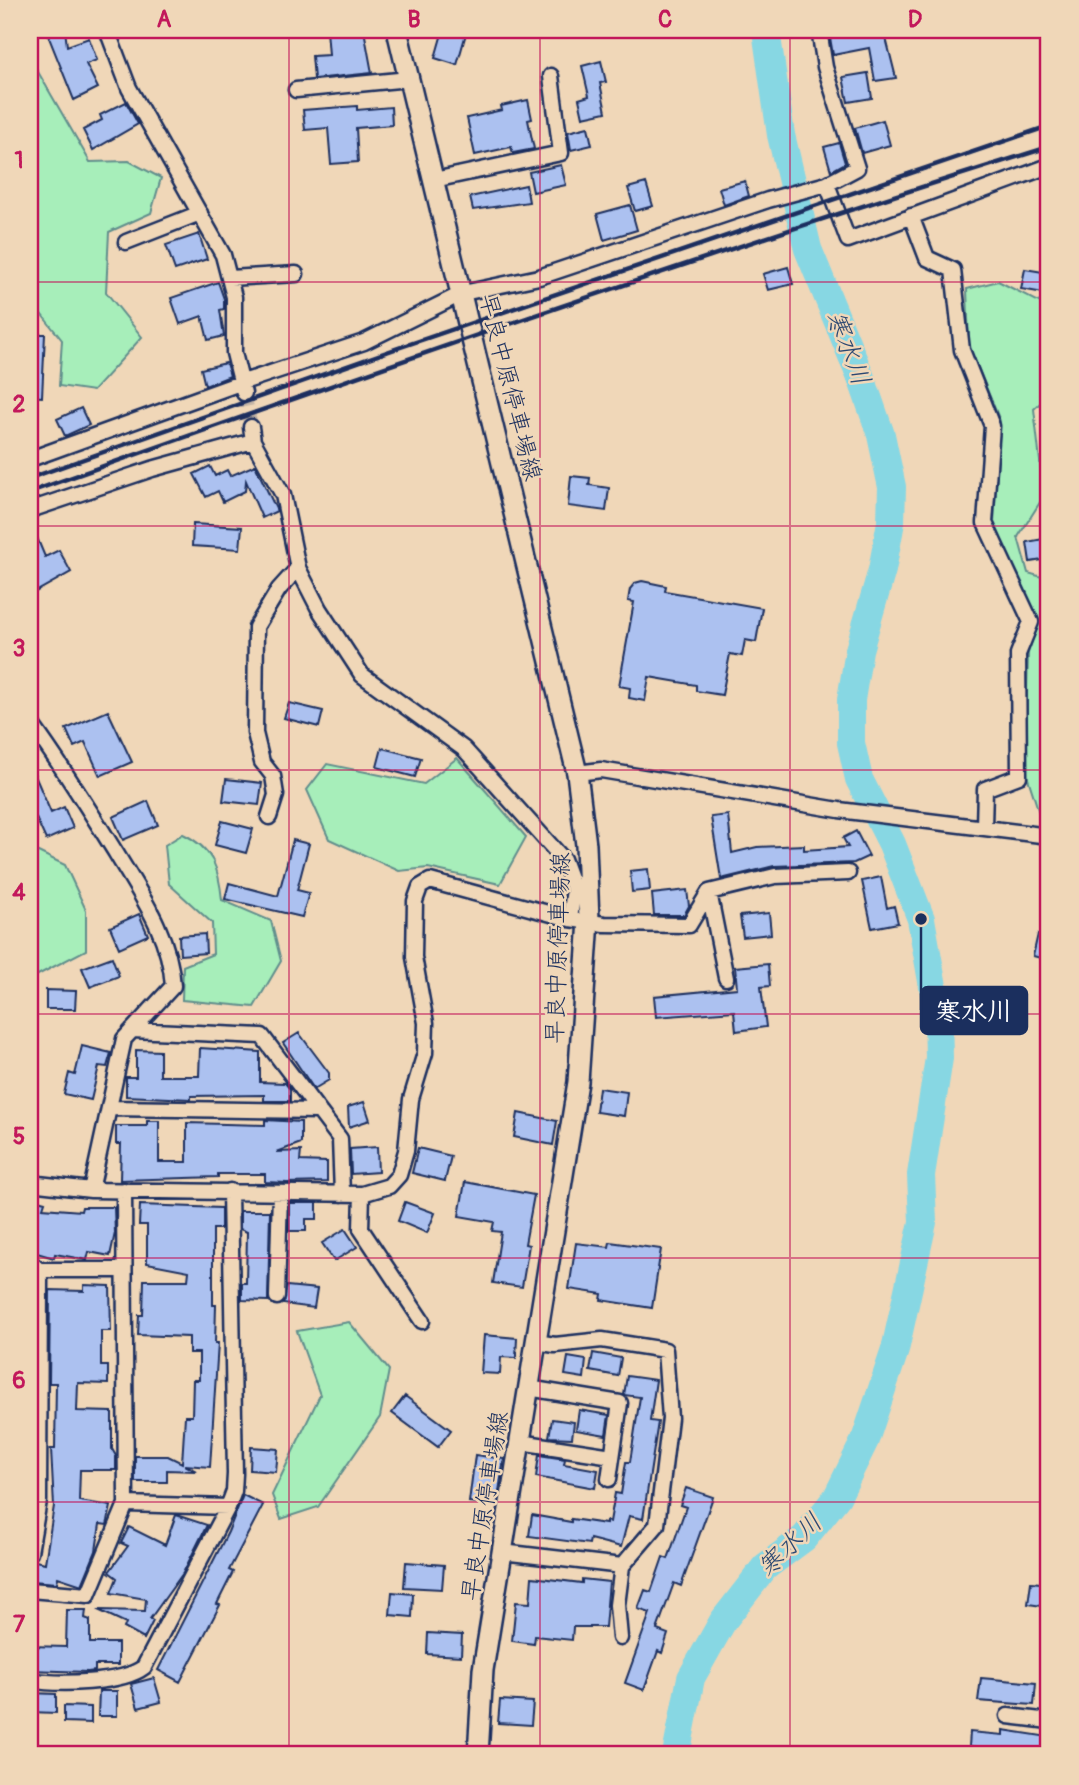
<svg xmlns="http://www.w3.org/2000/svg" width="1079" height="1785" viewBox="0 0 1079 1785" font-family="Pangolin,'Klee One',sans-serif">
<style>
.green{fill:#a7eeba;stroke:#618e8c;stroke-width:2}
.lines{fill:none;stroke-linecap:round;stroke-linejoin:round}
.river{stroke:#87d7e3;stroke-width:28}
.building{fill:#acc1f0;stroke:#1b2f5e;stroke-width:2}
.street-tunnel{stroke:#c5b5a6;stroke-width:14;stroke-dasharray:14 7;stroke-linecap:butt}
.street-casing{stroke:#1b2f5e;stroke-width:19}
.secondary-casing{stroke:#1b2f5e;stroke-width:24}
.street{stroke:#f0d7b8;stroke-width:14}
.secondary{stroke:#f0d7b8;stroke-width:19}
.rail{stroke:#1b2f5e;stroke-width:4.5}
.grid{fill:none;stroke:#c2185b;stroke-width:2;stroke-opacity:0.55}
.labels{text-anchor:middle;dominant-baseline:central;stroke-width:5;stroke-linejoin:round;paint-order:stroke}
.street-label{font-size:24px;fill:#1b2f5e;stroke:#f0d7b8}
.water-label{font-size:26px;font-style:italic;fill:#2b4872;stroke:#f0d7b8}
.leader{fill:none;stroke:#1b2f5e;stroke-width:2.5}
.callout-dot{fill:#1b2f5e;stroke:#f0d7b8;stroke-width:2.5}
.callout{fill:#1b2f5e;stroke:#1b2f5e;stroke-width:2.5}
.callout-label{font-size:26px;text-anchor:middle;font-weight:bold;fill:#fff}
.neatline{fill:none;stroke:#c2185b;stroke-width:2.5}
.grid-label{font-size:23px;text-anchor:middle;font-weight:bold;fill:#c2185b}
</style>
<rect width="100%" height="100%" fill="#f0d7b8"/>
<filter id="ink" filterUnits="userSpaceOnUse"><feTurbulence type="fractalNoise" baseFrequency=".0143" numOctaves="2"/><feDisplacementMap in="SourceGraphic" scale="14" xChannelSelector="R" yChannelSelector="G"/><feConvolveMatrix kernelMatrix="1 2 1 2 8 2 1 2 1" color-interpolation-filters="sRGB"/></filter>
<g filter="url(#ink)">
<path class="green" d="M30 58 90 162 129 161 161 178 151 213 109 232 106 292 142 337 93 391 59 386 62 340 30 300Z
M998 281 1049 307V395L1034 409 1044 496 1018 537 1028 573 1049 579V829L1044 828 1025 769 1028 653 1038 623 994 523 1000 421 969 346 967 289Z
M457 758 526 837 500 884 428 868 399 871 329 839 307 790 327 764 424 784Z
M183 834C213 848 219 869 222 900L271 921 281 961 254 1007 182 1000 183 966 213 954 212 923 169 884 165 845Z
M30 848 65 865 86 910V950L30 979Z
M349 1322 389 1370 380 1417 318 1507 281 1519 272 1495 320 1395 297 1331Z"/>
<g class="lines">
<path class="river" d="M676 1755 691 1678 723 1621 765 1567 804 1538 837 1497 865 1440 895 1350 923 1222 921 1175 939 1058 938 1015 921 919 892 844 859 779 851 743V700L859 650 882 570 891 522 892 487 881 435 863 383 808 249 781 135 766 30"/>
</g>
<path class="building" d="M46 30H65L67 46 89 38 97 60 86 64 98 88 74 100Z
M327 30H364L372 73 314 79 312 56 329 55Z
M443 30H467L457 65 435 58Z
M839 30H884L896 78 875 81 869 48 833 55 829 32Z
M601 61 606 82 600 83 606 112 583 117 579 99 589 96 582 66Z
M868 73 872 98 848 102 843 77Z
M528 100 532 119 528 120 534 149 513 153 511 147 475 155 467 118 502 110 501 106Z
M126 102 138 124 93 150 83 130 102 120 100 115Z
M357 106V110L391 107 392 125 356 128 358 162 331 164 328 128 305 130 303 110Z
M883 120 890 145 862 153 855 128Z
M588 127 592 145 571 150 568 132Z
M839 143 845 163 831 171 824 147Z
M561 165 566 185 533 192 529 172Z
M745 181 749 196 724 205 719 188Z
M646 183 653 206 635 211 628 188Z
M526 185 529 202 473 210 470 197Z
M630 205 637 230 604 240 597 214Z
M199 234 207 259 175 270 166 245Z
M788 267 793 284 768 290 763 274Z
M1025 269 1049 273V294L1021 289Z
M218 282 224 299V309L220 310 224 336 208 340 202 316 180 324 171 298Z
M30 334H45L42 397 30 396Z
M226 363 230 376 205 386 201 369Z
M81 408 89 425 65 436 57 419Z
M255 465 277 511 262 518 246 481 245 491 223 502 218 491 206 497 194 474 210 466 215 476 227 470 230 476Z
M571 476 590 478 589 485 609 488 606 511 568 506Z
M30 521 45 557 59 550 71 572 30 595Z
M193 524 242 527 240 549 192 546Z
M1049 538V559L1030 562 1027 542Z
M642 581 666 586 665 591 762 608 756 642 745 640 742 656 730 654 722 695 696 691V685L649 677 645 701 629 698 630 688 619 686 634 602 628 601 630 589 635 583Z
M289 703 323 711 319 727 284 718Z
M108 711 132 762 100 776 85 742 74 747 66 729Z
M382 748 421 758 415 777 377 767Z
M30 764 51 813 64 807 73 828 46 840 30 805Z
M226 779 262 783 259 805 223 801Z
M148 801 158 825 123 840 113 817Z
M728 815 732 853 757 847 804 845V850L848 847 843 838 856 831 869 856 854 863 774 866 721 879 711 817Z
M222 821 253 829 246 853 215 845Z
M293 840 309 844 297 890 309 893 302 917 225 899 229 883 278 896Z
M648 869 650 890 632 892 630 871Z
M881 877 887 908 894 906 898 923 872 928 862 881Z
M687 890 689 906 684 915H654L652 894Z
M769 913 771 934 743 937 740 916Z
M139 914 148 935 119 948 110 927Z
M205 934 206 953 180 955 179 936Z
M1038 934 1049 936V960L1033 956Z
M112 957 119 976 90 987 82 968Z
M768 964 770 986 761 987 766 1027 736 1031 734 1011 656 1017 654 996 737 988 735 967Z
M46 990 76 991 75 1009H46Z
M299 1033 329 1073V1080L314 1089 283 1043Z
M82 1046 111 1053 107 1067 99 1066 91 1100 64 1094 69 1073 75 1075Z
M200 1048 260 1052V1082L285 1083 290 1089V1101H264V1095L191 1096V1099L126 1096V1077H136V1050L160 1051V1076H199Z
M599 1088 627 1092 624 1116 596 1112Z
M364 1102 370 1120 349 1127 348 1107Z
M518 1113 557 1121 553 1145 514 1137Z
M265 1120 301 1122V1143L277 1152 301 1151 300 1161 327 1162V1182L287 1183 265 1182V1174H218V1177L120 1180 121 1144H116V1126H147V1121H159V1162H187V1123L265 1125Z
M377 1147 378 1172 351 1174 350 1149Z
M418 1148 451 1156 445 1181 412 1173Z
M465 1182 534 1195 525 1244 529 1245 522 1287 493 1283 501 1232 492 1231 494 1222 459 1216Z
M30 1198 45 1202 43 1208 81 1211 82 1207H114L115 1233 110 1256 89 1252 87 1260 55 1254 54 1258 30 1251Z
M405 1202 435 1213 427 1233 398 1221Z
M289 1203H317V1219H306V1231H289Z
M140 1205 221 1208V1229H213V1305H216L215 1343H218L210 1467 185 1465 196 1471 167 1470V1482H135V1456H168L182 1463 185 1416H192L193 1380H199V1353H189V1337L138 1335 139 1315H143L144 1280H188L189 1271 147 1263V1225H139Z
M240 1211H270L268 1301 242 1300V1283H246L247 1232 240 1229Z
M345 1229 357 1247 334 1261 322 1243Z
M610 1242 661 1249 652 1308 601 1300 602 1294 569 1289 576 1243 609 1247Z
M84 1285 110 1286 111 1331H101V1366H108V1384L78 1383 77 1411 112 1412V1449L116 1456V1470H80L79 1501 111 1506 108 1521 107 1525 100 1524 96 1551 82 1585 58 1577 57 1583 32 1581 35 1561 45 1563 54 1506 51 1449H55L56 1383H49L50 1290 84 1291Z
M287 1286 317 1289 314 1308 283 1304Z
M484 1335 517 1338 516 1358 501 1357 500 1374 481 1373Z
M593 1353 621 1358 618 1376 590 1371Z
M568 1357 586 1360 584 1378 565 1375Z
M627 1376 656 1380 650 1421 658 1422 643 1519 629 1516 621 1547 590 1539 589 1544 529 1536 532 1515 571 1522V1519L606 1524V1521L610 1522 615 1493 621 1494 626 1462H630L640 1397 624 1395Z
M405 1396 451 1430 438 1447 392 1413Z
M579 1410 609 1415 606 1435 576 1430Z
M552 1419 574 1422 572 1438 549 1437Z
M251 1447 278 1449 276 1472 250 1470Z
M475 1455 504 1459 497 1505 469 1502Z
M539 1455 565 1459 564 1464 598 1470 595 1488 536 1477Z
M686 1488 713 1497 681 1586 674 1583 657 1630 668 1634 662 1653 658 1651 644 1690 625 1683 650 1613 638 1609 645 1590 651 1592 663 1557 668 1559 686 1507 680 1505Z
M243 1495 263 1505 229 1570 233 1572 217 1604 220 1605 180 1682 158 1670 228 1532Z
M176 1515 207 1525 183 1573 150 1619 153 1621 144 1639 124 1628 126 1623 98 1610 145 1611 146 1599 111 1593 117 1578 109 1572 128 1546 121 1543 129 1527 165 1545Z
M406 1562 444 1565 442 1589 404 1587Z
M532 1577 582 1583V1579L609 1582 605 1627H573L572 1640 535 1636 534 1644 512 1641 516 1602 530 1603Z
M1031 1582 1049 1584V1607L1028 1604Z
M392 1592 413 1594 412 1617 390 1615Z
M67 1610H86L85 1618 90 1620V1643H118V1665H95V1671L88 1672 30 1670V1646L66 1647Z
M428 1633 462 1635 461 1656 427 1654Z
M154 1678 161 1702 138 1708 131 1684Z
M981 1678 1036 1683 1034 1705 978 1701Z
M99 1691H117V1716H98Z
M30 1693 56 1694V1713L30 1712Z
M500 1700 533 1702 531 1725 498 1723Z
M64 1706 91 1707V1723L64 1722Z
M1003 1730 1049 1737V1755L969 1747 970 1732 1003 1735Z"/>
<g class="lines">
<path class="street-tunnel" d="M244 393 251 427"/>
<g class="street-casing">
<path id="street" d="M107 30 129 88 223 255 234 297V353L244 393
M296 90 409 79
M434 180 561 153 551 76
M827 184 848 240 1049 166
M911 216 927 258 953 270 962 350 992 426 985 523 1031 622 1018 654 1019 776 985 789 984 827
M126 242 200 213
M230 278 296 274
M251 427 253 441 283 495 298 568 279 589 256 627 255 733 262 762 273 776 276 795 269 817
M30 459 240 383 364 342 463 293 539 277 768 200 827 184 857 168 825 67 819 30
M30 510 152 469 253 441
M298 568 319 609 362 675 464 749 563 859 574 889 570 919
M30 722C61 764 88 808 116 853 141 895 170 935 173 986L124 1039 91 1190
M577 773 601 770 839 810 1049 836
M709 892 726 978
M132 1030 262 1036 340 1139 342 1194
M109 1108 319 1111
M30 1183 91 1190 362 1194 389 1186 399 1175 406 1151 411 1099 425 1053 426 1023 414 957 415 901 420 887 430 881 570 919 604 924 689 925 709 892 775 876 848 873
M362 1194 361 1229 422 1321
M30 1262 39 1270 40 1280 39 1501 30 1552
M39 1270H124
M277 1297 280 1193
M536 1342 555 1345 602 1340 665 1350 670 1418 657 1525 622 1566
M528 1388 620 1403 609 1479
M520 1442 612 1456
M126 1504 228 1507
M502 1552 622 1566 617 1605 620 1638
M30 1590 88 1595 126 1504 124 1190
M30 1680C58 1685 122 1684 144 1667L228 1507 234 1491 235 1474 230 1191
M1008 1716 1049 1721"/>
</g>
<g class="secondary-casing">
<path id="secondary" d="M397 30 577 773 586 845 589 920 578 1082 483 1670 478 1755"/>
</g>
<use href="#street" class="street"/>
<use href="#secondary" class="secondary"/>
<path class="rail" d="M30 478 398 348 1049 126
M30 492C368 372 707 253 1049 147"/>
</g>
</g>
<path class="grid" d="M289 30V1755M540 30V1755M790 30V1755M30 282H1049M30 526H1049M30 770H1049M30 1014H1049M30 1258H1049M30 1502H1049"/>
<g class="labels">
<g class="street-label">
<text transform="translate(510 387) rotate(76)">早良中原停車場線</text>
<text transform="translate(558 948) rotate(-88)">早良中原停車場線</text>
<text transform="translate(485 1506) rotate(-81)">早良中原停車場線</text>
</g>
<g class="water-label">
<text transform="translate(848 348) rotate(69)">寒水川</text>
<text transform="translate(790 1545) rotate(-44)">寒水川</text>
</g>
</g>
<path class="leader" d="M921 919L921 1010"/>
<circle class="callout-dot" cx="921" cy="919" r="7"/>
<rect class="callout" x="921" y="987" width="106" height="47" rx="7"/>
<g class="callout-label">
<text x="974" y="1020">寒水川</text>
</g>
<rect width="1079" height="1785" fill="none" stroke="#f0d7b8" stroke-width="77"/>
<rect x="38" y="38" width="1002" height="1708" class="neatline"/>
<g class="grid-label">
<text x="164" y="27">A</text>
<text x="414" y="27">B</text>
<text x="665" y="27">C</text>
<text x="915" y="27">D</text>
<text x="19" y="168">1</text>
<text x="19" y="412">2</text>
<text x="19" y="656">3</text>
<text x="19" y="900">4</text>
<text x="19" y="1144">5</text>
<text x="19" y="1388">6</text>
<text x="19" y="1632">7</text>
</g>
</svg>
